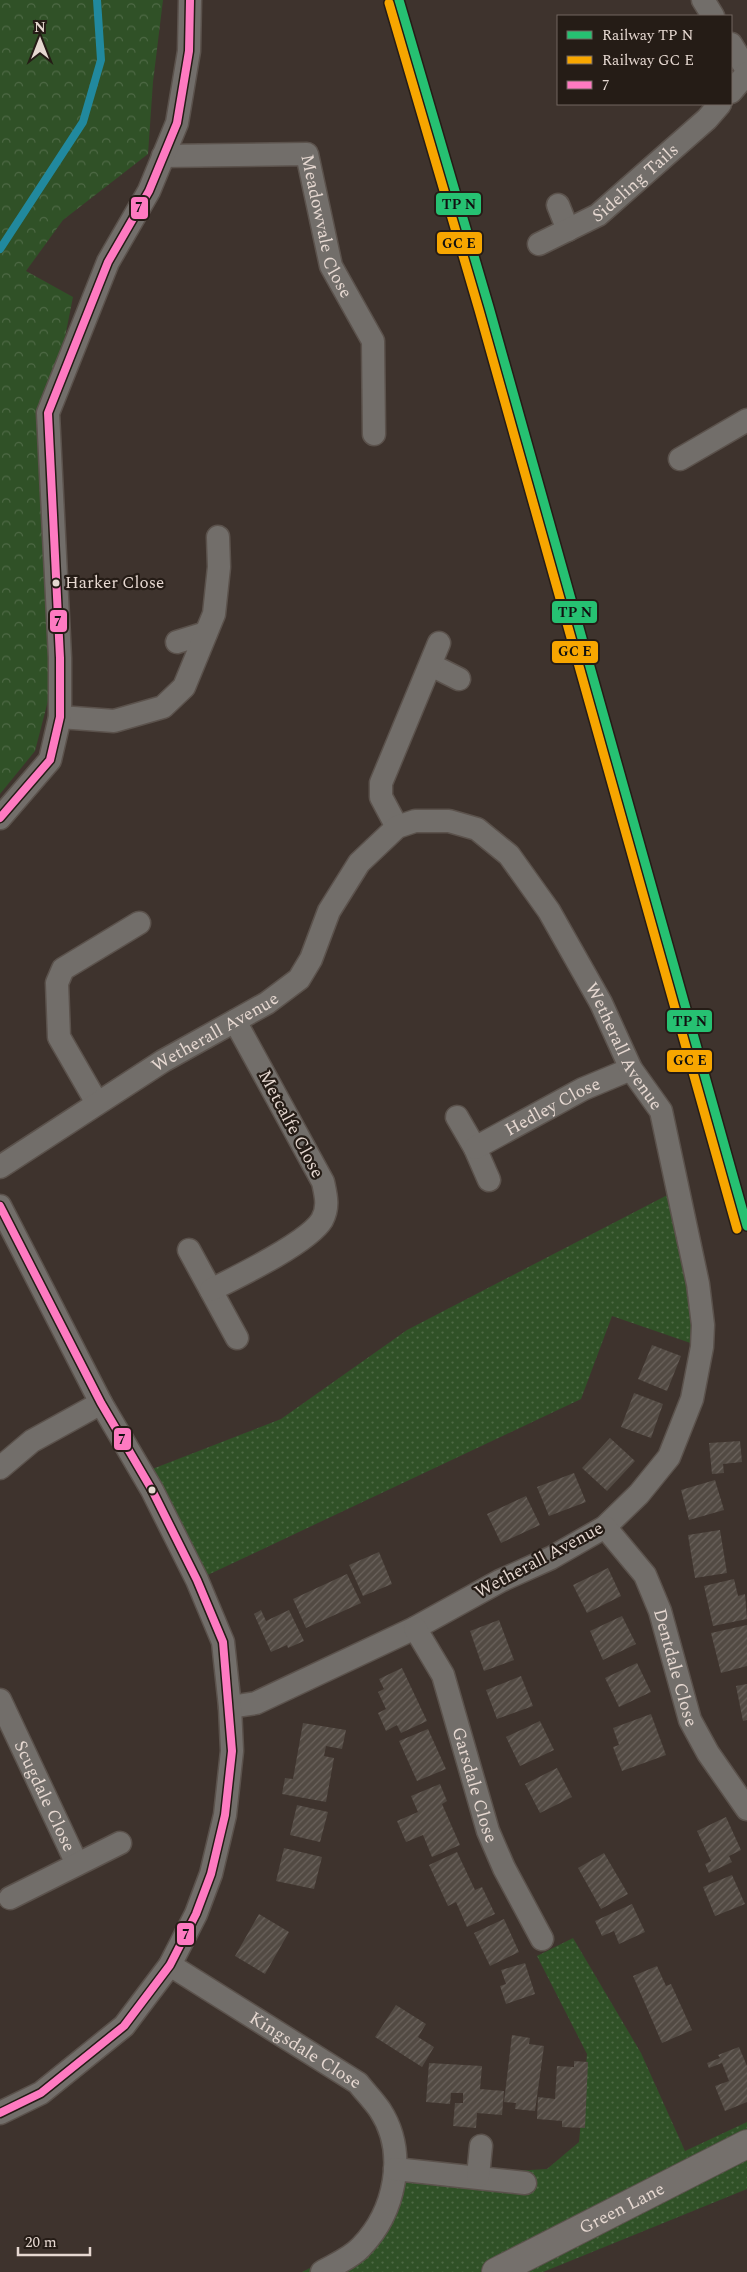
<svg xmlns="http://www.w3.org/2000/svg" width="747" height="2272" viewBox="0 0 747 2272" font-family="Spectral,serif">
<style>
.grass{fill:url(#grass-dots)}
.park{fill:url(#park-crowns)}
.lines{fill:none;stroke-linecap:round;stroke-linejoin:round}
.stream{stroke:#21899e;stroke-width:8}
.building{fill:url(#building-hatch)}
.street-casing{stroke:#5b524c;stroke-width:25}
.secondary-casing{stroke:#5b524c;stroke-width:30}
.street{stroke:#726e6a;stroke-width:22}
.secondary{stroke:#75706c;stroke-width:28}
.bus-1-casing{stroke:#251c16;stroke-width:11}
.bus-1{stroke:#fe7ac1;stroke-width:8}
.rail-1-casing{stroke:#251c16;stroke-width:12}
.rail-2-casing{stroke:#251c16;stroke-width:12}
.rail-1{stroke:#26c172;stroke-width:9}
.rail-2{stroke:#f7a600;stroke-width:9}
.bus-dot{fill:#e6d8d1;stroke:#251c16;stroke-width:2}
.labels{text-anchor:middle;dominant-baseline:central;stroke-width:4.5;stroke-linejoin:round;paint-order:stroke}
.bus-label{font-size:17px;fill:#e6d8d1;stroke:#251c16;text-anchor:start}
.street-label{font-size:18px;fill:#e6d8d1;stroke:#251c16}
.line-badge{stroke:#251c16;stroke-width:2}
.pale-badge-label{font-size:14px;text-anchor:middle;font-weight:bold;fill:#111}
</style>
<defs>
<pattern id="grass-dots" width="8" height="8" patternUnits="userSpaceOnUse" patternTransform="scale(1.25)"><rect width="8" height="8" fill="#305127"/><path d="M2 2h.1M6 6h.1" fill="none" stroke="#4e6945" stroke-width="1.8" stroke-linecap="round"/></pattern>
<pattern id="park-crowns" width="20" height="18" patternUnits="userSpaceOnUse" patternTransform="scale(1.25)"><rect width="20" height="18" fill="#305127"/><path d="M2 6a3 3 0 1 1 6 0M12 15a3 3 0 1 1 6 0" fill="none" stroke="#4e6945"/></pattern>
<pattern id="building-hatch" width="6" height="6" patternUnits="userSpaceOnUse" patternTransform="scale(1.25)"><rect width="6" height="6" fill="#524a43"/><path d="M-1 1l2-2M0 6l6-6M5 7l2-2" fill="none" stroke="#6b635d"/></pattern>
</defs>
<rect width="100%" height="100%" fill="#3e332d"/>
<path class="grass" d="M677 1190 702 1347 612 1316 581 1399 197 1580 142 1473 281 1419 407 1330Z
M573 1938 641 2053 685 2151 747 2122V2189L543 2272H302L342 2252 404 2177 547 2169 579 2142 587 2054 537 1956Z"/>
<path class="park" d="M0 0H163L153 82 148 154 63 220 26 271 73 297 53 397 50 693 35 751 0 794Z"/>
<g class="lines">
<path class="stream" d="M0 249 83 122 101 60 97 0"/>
</g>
<path class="building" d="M652 1345 681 1356 667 1391 638 1379Z
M634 1393 663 1404 651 1438 621 1427Z
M610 1438 635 1461 607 1491 582 1468Z
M740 1441 742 1462 723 1464 724 1473 712 1474 709 1443Z
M574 1473 586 1502 549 1516 537 1487Z
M715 1480 724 1510 689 1520 681 1490Z
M526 1496 540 1525 501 1543 487 1514Z
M720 1530 727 1573 695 1578 688 1535Z
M379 1552 392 1584 363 1596 349 1565Z
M608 1568 621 1596 587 1613 573 1585Z
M347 1574 361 1603 306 1628 293 1599Z
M734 1579 738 1596 745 1594 747 1619 713 1626 704 1586Z
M261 1610 266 1621 289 1610 304 1641 288 1648 287 1645 271 1652 254 1614Z
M622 1616 636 1644 603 1660 590 1631Z
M499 1620 514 1660 484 1671 470 1631Z
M747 1625V1666L721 1673 711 1633Z
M637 1663 651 1692 619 1707 605 1678Z
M402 1668 427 1721 401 1733 397 1725 386 1731 378 1713 386 1709 378 1692 384 1689 379 1679Z
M521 1676 533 1706 497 1719 486 1690Z
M747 1684V1720L743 1721 736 1686Z
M651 1714 666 1755 622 1771 613 1747 619 1745 613 1728Z
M540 1721 554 1750 520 1766 506 1737Z
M303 1723 346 1730 342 1749 326 1746 324 1756 334 1758 326 1802 282 1794 285 1778 293 1779Z
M428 1729 446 1769 417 1781 399 1741Z
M557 1768 572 1797 540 1813 525 1784Z
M440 1784 447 1801 442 1804 460 1845 432 1857 423 1835 406 1842 397 1821 418 1812 411 1796Z
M297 1805 328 1812 320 1842 290 1835Z
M726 1817 741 1850 729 1856 732 1862 709 1873 705 1864 711 1861 697 1831Z
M284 1848 322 1857 314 1889 276 1881Z
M457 1852 475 1890 482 1887 495 1914 467 1927 456 1902 448 1906 429 1865Z
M604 1853 628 1894 601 1909 578 1868Z
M732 1875 745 1904 715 1916 703 1887Z
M632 1904 645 1932 619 1944 614 1931 602 1936 595 1921Z
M259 1914 289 1932 265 1974 235 1956Z
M504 1919 519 1952 490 1966 474 1933Z
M525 1963 535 1994 506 2004 500 1986 506 1984 501 1970Z
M657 1966 666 1986 671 1984 692 2030 662 2043 633 1976Z
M396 2005 426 2024 418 2037 434 2047 422 2067 375 2037Z
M512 2035 530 2038 529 2044 544 2046 535 2111 515 2109 516 2103 504 2102Z
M739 2047 747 2066V2102L725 2111 715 2086 729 2081 722 2063 709 2068 707 2063 720 2058 718 2055Z
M574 2061 588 2062 585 2128 562 2127V2121L537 2119 538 2097 555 2099 557 2066 574 2067Z
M429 2063 482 2066 480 2089 504 2091 502 2115 477 2113 476 2128 453 2126 455 2103H463V2093H451L450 2104 426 2102Z"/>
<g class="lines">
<g class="street-casing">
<g id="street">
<path d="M703 0 713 16"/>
<path d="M731 44 747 70"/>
<path d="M731 92 747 73"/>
<path id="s1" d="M163 156 307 154 331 266 373 341 374 434"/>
<path d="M558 205 568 230"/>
<path id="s2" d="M539 244 598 215 707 119 720 104"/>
<path d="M680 459 747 420"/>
<path d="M177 642 206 633"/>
<path d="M431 665 459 679"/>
<path d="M60 717 114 721 163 707 184 687 214 614 219 567 218 537"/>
<path d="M0 818 50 760 60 717V658L48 413 108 262 149 191 177 123 189 51 190 0"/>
<path d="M397 827 381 797V783L439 643"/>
<path d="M97 1103 59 1037 57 983 63 969 139 923"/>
<path d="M457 1117 475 1148 489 1180"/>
<path id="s3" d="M475 1148 583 1089 631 1069"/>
<path id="s4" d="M0 1167 163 1061 267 1003 299 979 311 959 329 911 359 863 397 827 415 821H449L477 829 509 855 549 911 601 1003 631 1069 661 1111 698 1284 703 1325 702 1347 692 1399 669 1457 639 1494 605 1527 551 1558 500 1581 415 1628 256 1703 230 1707"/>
<path d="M0 1206 101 1403 152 1490 197 1580 223 1642 230 1707 232 1751 225 1815 211 1874 196 1914 170 1965 124 2026 41 2093 0 2113"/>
<path d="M189 1250 237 1338"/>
<path d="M211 1290C237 1277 308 1243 322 1220 329 1207 326 1196 323 1182L235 1021"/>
<path d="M0 1468 32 1441 101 1403"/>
<path id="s5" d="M605 1527 645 1575 660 1611 690 1720 708 1753 747 1809"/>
<path id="s6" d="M415 1628 443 1675 488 1831 504 1868 542 1939"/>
<path id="s7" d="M0 1700 77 1864"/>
<path d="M10 1898 120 1843"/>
<path id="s8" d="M170 1965 358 2083C365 2092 373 2100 380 2110 408 2153 395 2212 361 2247 351 2258 334 2265 322 2272"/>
<path d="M395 2169 525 2183"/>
<path d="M478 2176 481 2146"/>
</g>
</g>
<g class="secondary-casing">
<g id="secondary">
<path id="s9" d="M496 2272 747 2144"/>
</g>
</g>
<use href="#street" class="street"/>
<use href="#secondary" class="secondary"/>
<g class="bus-1-casing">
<path id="bus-1" d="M0 818 50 760 60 717V658L48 413 108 262 149 191 177 123 189 51 190 0
M0 1206 101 1403 152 1490 197 1580 223 1642 232 1751 225 1815 211 1874 196 1914 170 1965 124 2026 41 2093 0 2113"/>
</g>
<use href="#bus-1" class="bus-1"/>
<g class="rail-1-casing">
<path id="rail-1" d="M399 0 489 307 747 1226"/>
</g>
<g class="rail-2-casing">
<path id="rail-2" d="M389 3 479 310 737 1229"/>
</g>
<use href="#rail-1" class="rail-1"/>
<use href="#rail-2" class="rail-2"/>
</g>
<g class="bus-dot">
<circle cx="56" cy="583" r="4.5"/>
<circle cx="152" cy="1490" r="4.5"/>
</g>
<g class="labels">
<g class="bus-label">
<text x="65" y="583">Harker Close</text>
</g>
<g class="street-label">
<text stroke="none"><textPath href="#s2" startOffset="115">Sideling Tails</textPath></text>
<text stroke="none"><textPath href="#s1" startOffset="219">Meadowvale Close</textPath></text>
<text stroke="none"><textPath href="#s4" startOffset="254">Wetherall Avenue</textPath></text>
<text stroke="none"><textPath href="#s4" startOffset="884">Wetherall Avenue</textPath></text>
<text stroke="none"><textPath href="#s3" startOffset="88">Hedley Close</textPath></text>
<text transform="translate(291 1124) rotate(62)">Metcalfe Close</text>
<text transform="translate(539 1560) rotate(-28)">Wetherall Avenue</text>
<text stroke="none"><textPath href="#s5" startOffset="160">Dentdale Close</textPath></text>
<text stroke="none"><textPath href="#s6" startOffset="169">Garsdale Close</textPath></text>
<text stroke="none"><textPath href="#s7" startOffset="106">Scugdale Close</textPath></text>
<text stroke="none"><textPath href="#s8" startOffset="160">Kingsdale Close</textPath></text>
<text stroke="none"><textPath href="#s9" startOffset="141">Green Lane</textPath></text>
</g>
</g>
<g class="line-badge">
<rect x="435" y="192" width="47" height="24" rx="5" fill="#26c172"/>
<rect x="130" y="196" width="19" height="24" rx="5" fill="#fe7ac1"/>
<rect x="436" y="231" width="47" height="24" rx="5" fill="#f7a600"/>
<rect x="551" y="600" width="47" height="24" rx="5" fill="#26c172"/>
<rect x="49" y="609" width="19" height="24" rx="5" fill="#fe7ac1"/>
<rect x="551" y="640" width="48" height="24" rx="5" fill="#f7a600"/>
<rect x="666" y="1009" width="47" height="24" rx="5" fill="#26c172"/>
<rect x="666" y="1049" width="47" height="24" rx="5" fill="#f7a600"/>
<rect x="113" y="1427" width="19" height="24" rx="5" fill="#fe7ac1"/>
<rect x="176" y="1922" width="19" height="24" rx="5" fill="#fe7ac1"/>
</g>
<g class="pale-badge-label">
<text x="459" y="209">TP N</text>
<text x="139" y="212">7</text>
<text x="459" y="248">GC E</text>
<text x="575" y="617">TP N</text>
<text x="58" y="626">7</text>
<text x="575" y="656">GC E</text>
<text x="690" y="1026">TP N</text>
<text x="690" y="1065">GC E</text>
<text x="122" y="1444">7</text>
<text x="186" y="1939">7</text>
</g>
<rect x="557" y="15" width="175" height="90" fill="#251c16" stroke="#726761"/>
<rect x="567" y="31" width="25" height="8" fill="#26c172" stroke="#726761"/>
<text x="602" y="40" font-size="15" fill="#e6d8d1">Railway TP N</text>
<rect x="567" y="56" width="25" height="8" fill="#f7a600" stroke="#726761"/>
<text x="602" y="65" font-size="15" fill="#e6d8d1">Railway GC E</text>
<rect x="567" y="81" width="25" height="8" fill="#fe7ac1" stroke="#726761"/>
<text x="602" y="90" font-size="15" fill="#e6d8d1">7</text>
<g transform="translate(40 40)" stroke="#251c16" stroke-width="4" paint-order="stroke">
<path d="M0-4L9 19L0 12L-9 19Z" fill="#e6d8d1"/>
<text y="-8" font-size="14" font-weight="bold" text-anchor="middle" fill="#e6d8d1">N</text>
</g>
<path d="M18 2247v8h72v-8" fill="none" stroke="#e6d8d1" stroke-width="2.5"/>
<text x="25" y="2247" font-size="15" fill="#e6d8d1" stroke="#251c16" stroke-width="4" paint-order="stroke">20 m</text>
</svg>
